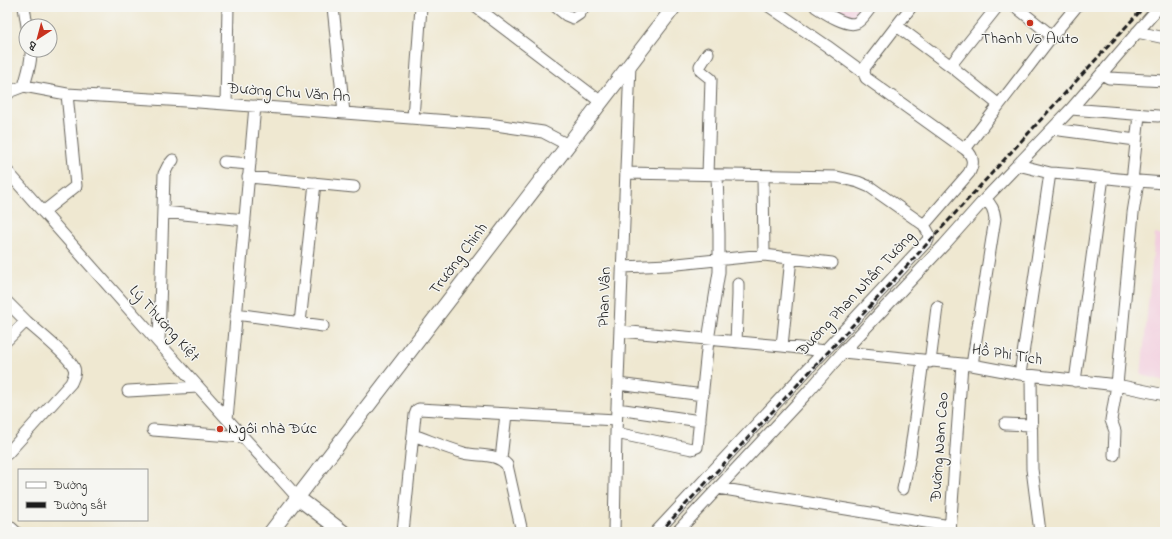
<svg xmlns="http://www.w3.org/2000/svg" width="1172" height="539" viewBox="0 0 1172 539" font-family="'Indie Flower',sans-serif">
<style>
.built{fill:#f3cfdf}
.lines{fill:none;stroke-linecap:round;stroke-linejoin:round}
.minor-casing{stroke:#66635b;stroke-width:13}
.major-casing{stroke:#66635b;stroke-width:16}
.minor{stroke:#fff;stroke-width:11}
.major{stroke:#fff;stroke-width:14}
.rail{stroke:#1c1c1c;stroke-width:3;stroke-dasharray:6 3;stroke-linecap:butt}
.poi-dot{fill:#c8321e;stroke:#f6f6f2;stroke-width:1.5}
.labels{text-anchor:middle;dominant-baseline:central;stroke-width:3;stroke-linejoin:round;paint-order:stroke}
.poi-label{font-size:16px;fill:#1c1c1c;stroke:#f6f6f2}
.street-label{font-size:16px;fill:#1c1c1c;stroke:#f6f6f2}
</style>
<rect width="100%" height="100%" fill="#f6f6f2"/>
<filter id="ink" filterUnits="userSpaceOnUse"><feTurbulence type="fractalNoise" baseFrequency=".025" numOctaves="2"/><feDisplacementMap in="SourceGraphic" scale="8" xChannelSelector="R" yChannelSelector="G"/><feConvolveMatrix kernelMatrix="1 2 1 2 8 2 1 2 1" color-interpolation-filters="sRGB"/></filter>
<filter id="wash" filterUnits="userSpaceOnUse"><feTurbulence type="fractalNoise" baseFrequency=".012" numOctaves="4" result="noise"/><feDisplacementMap in="SourceGraphic" scale="16" xChannelSelector="R" yChannelSelector="G"/><feGaussianBlur stdDeviation="0.9" result="paint"/><feColorMatrix in="noise" values="0 0 0 0 0 0 0 0 0 0 0 0 0 0 0 0 0 1.4 0 .05"/><feComposite in="paint" operator="in"/></filter>
<g filter="url(#wash)">
<rect width="100%" height="100%" fill="#efe8d1"/>
<path class="built" d="M830 7H867L855 20 844 18Z
M1155 234 1165 235V381L1141 375Z"/>
</g>
<g filter="url(#ink)">
<g class="lines">
<g class="minor-casing">
<path id="minor" d="M24 7 27 26
M333 7 344 113
M476 7 601 102
M556 7 566 15 573 18 579 14 584 7
M770 7 827 46 864 73
M816 7C824 12 846 27 856 23 862 21 867 12 871 7
M911 7 865 67 864 73 866 78 965 149
M997 7 954 61 952 67 999 105
M1016 7 1052 36
M897 26 952 67
M1137 32 1165 38
M1102 74 1109 78 1165 81
M24 86C27 75 32 62 31 50
M7 95 11 91 24 86 67 94 185 101 489 124 543 132 568 145
M226 104 228 7
M1071 109 1158 116
M413 118 421 7
M1052 129 1136 140
M224 162 250 164
M1018 165 1050 173
M7 171 159 343 298 498
M626 173 837 177 858 182 870 187 924 225
M708 175 711 79 701 71 700 66 708 53
M763 176 764 255
M248 177 354 187
M1132 181 1139 115
M43 212 76 186 67 94
M163 212 245 220
M623 267 668 265 764 255 832 263
M7 302 26 321 7 340
M236 314 323 326
M300 323 315 183
M620 331 782 346 825 351
M736 342 738 295V284
M159 343 164 174 168 166 173 160
M782 346 791 258
M843 352 972 365 1020 374 1117 385 1165 395
M930 362 937 307
M972 365 995 219C994 210 992 205 985 199
M1020 374 1050 173C1089 175 1127 181 1165 183
M1031 376 1032 469 1040 532
M1075 381 1103 177
M618 384 703 395
M128 391 198 387
M617 409 700 421
M227 419 255 106
M1005 424 1032 425
M153 430 243 437
M616 433 692 449 697 447 708 340 719 272V234L717 175
M413 435C430 441 447 448 464 453 479 457 495 452 507 465L522 532
M7 454 71 383C73 378 76 373 74 368 70 357 36 330 26 321
M1114 455 1115 431 1111 420 1117 385 1133 213 1138 182
M501 459 506 414
M718 488 950 526
M903 489 910 455 923 361
M7 524 16 532
M403 532 415 415 417 410 419 409 616 420
M614 532 616 433 630 64
M656 532 928 240 929 234 924 225 969 173C974 164 974 156 965 149L1052 36 1076 7
M677 532 807 393 843 352 944 245 985 199 1071 109 1159 7
M950 532 962 364"/>
</g>
<g class="major-casing">
<path id="major" d="M298 498 343 532
M271 532 674 7"/>
</g>
<use href="#minor" class="minor"/>
<use href="#major" class="major"/>
<path class="rail" d="M660 532 829 351 1144 7"/>
</g>
</g>
<g class="poi-dot">
<circle cx="1030" cy="23" r="4"/>
<circle cx="220" cy="429" r="4"/>
</g>
<g class="labels">
<g class="poi-label">
<text x="1030" y="39">Thanh Võ Auto</text>
<text x="228" y="429" text-anchor="start">Ngôi nhà Đức</text>
</g>
<g class="street-label">
<text transform="translate(289 93) rotate(4)">Đường Chu Văn An</text>
<text transform="translate(459 259) rotate(-53)">Trường Chinh</text>
<text transform="translate(856 294) rotate(-47)">Đường Phan Nhân Tường</text>
<text transform="translate(605 297) rotate(-88)">Phan Vân</text>
<text transform="translate(164 324) rotate(48)">Lý Thường Kiệt</text>
<text transform="translate(1007 355) rotate(9)">Hồ Phi Tích</text>
<text transform="translate(940 447) rotate(-86)">Đường Nam Cao</text>
</g>
</g>
<rect width="1172" height="539" fill="none" stroke="#f6f6f2" stroke-width="24"/>
<rect x="18" y="469" width="130" height="52" fill="#f6f6f2" stroke="#9f9f9c"/>
<rect x="26" y="482" width="20" height="6" fill="#ffffff" stroke="#9f9f9c"/>
<text x="54" y="489" font-size="12" fill="#1c1c1c">Đường</text>
<rect x="26" y="502" width="20" height="6" fill="#1c1c1c" stroke="#9f9f9c"/>
<text x="54" y="509" font-size="12" fill="#1c1c1c">Đường sắt</text>
<g transform="translate(38 38) rotate(216)"><circle r="19" fill="#f6f6f2" stroke="#9f9f9c"/>
<path d="M0-3L7 15L0 10L-7 15Z" fill="#c8321e"/>
<text y="-6" font-size="11" font-weight="bold" text-anchor="middle" fill="#1c1c1c">B</text>
</g>
</svg>
